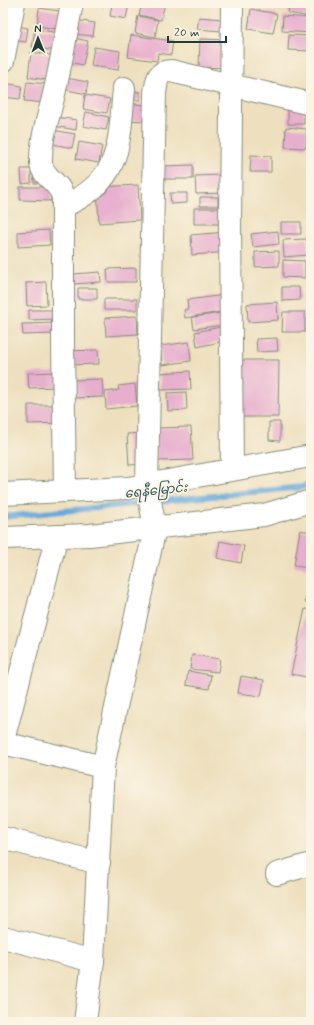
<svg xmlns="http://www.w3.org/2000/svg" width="314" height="1025" viewBox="0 0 314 1025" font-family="Mynerve,'Noto Sans Myanmar',sans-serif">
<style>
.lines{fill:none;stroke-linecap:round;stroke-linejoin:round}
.stream{stroke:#66a7d9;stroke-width:6}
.building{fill:#e7aece}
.minor-casing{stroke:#868e7a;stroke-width:24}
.minor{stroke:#fff;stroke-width:22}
.labels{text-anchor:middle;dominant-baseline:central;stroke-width:3.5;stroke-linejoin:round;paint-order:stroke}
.water-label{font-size:13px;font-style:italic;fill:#345d66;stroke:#fcf5e5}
</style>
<rect width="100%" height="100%" fill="#fcf5e5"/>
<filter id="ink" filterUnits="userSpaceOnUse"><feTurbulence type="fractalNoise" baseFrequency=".025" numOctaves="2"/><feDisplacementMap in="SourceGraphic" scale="8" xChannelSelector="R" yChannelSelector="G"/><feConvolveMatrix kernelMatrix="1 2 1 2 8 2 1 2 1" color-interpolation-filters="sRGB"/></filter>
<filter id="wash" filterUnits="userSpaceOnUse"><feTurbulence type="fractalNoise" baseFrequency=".012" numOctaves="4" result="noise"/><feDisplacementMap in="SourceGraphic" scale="16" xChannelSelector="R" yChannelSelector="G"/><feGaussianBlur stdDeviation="0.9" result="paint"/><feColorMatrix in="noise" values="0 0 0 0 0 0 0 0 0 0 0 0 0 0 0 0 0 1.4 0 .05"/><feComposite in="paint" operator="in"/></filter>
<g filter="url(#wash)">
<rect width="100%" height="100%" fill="#eee0bf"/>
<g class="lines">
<path class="stream" d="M3 517 302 487 311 483"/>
</g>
<g id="blocks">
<path class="building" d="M44 3H65V7Z
M88 3H104V6Z
M112 3 129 4 126 19 110 16Z
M142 3H165L161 20 139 15Z
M289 3H311V17L288 13Z
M39 8 66 12 64 30 37 26Z
M251 9 277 14 273 33 248 29Z
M138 16 158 20 155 37 135 33Z
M283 16 311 18V33L282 31Z
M199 17 222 19 221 31 197 29Z
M74 20 95 23 93 36 73 34Z
M12 25 28 28 26 42 10 40Z
M35 29 59 33 56 51 32 47Z
M131 35 173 41 171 55 158 53 157 61 128 57Z
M289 35 311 36V51L288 50Z
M73 38 88 41 83 65 68 62Z
M200 39 228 40 227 68 199 67Z
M94 47 120 51 118 70 91 66Z
M31 52 57 56 53 81 28 77Z
M60 77 88 82 86 94 58 88Z
M27 82 48 84 45 103 24 101Z
M4 83 22 86 20 99 3 97Z
M127 91 140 92V100L126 99Z
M85 95 110 99 107 113 83 109Z
M126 103 145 105 144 121 125 120Z
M288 105H304V124H288Z
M86 112 109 117 106 130 83 126Z
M55 117 77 120 76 130 54 126Z
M286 127 307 129 306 148 285 147Z
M52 130 75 134 72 148 49 143Z
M79 142 102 146 99 163 76 159Z
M251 155 271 156V172H250Z
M193 165V179H161V166Z
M21 169H31V183L22 184Z
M33 170 42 183H34Z
M222 175 223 193 196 194 195 176Z
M138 185 140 220 99 223 97 187Z
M20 187H51V201L20 200Z
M170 193H187V203L171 204Z
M200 197H218V206H200Z
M194 208H226V224H194Z
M281 222H301V234H281Z
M49 230 50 245 18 247V232Z
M278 231 279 244 253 247 251 234Z
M226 232 228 252 192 255 191 235Z
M307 239 308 255 284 257 283 240Z
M279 251V266L255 267V252Z
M283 260 305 261V278L283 277Z
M136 268V282H108L107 269Z
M100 272 101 282 74 284 73 274Z
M46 282 47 305 27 306 26 283Z
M282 287H299L300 300 282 301Z
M78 288H97V299H78Z
M225 295 227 311 185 318 184 310 188 309 187 300Z
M104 299H137V310H104Z
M277 302 278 320 248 322 247 304Z
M29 310H57V319L29 320Z
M283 312H305V332H282Z
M222 313 223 325 194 329 192 317Z
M137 316 138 334 106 336 105 318Z
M57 323V334L23 335 22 324Z
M226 326 229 340 197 347 195 332Z
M277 338 278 351 257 352 256 339Z
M189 342 191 361 162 365 160 346Z
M98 350 99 364 68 365 67 351Z
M239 360H279L278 417H239Z
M190 371 191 389 160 390V373Z
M59 372V387L29 388 28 373Z
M102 379 103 397 72 398 71 380Z
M135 384 137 406 106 409 105 392 119 390 118 386Z
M186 392 187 410 168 411 167 393Z
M28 405H59V423L28 424Z
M269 422H280V441L269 440Z
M191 427 193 460 157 461 156 428Z
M141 433 143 464 129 465 127 434Z
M300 530 311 532 310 568 294 566Z
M220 541 244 546 241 563 217 558Z
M310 570H311V603L305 602Z
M305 609 311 610V661L307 677 291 674Z
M192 655 220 659 218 672 190 669Z
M188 671 211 675 209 689 186 685Z
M241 676 264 680 261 696 238 693Z"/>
</g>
</g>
<g filter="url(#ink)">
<use href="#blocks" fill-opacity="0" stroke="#868e7a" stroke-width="1"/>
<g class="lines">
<g class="minor-casing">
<path id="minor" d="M232 3 230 223 232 470
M3 61 14 3
M63 206C122 182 119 143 124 88
M65 491 63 344V198C61 182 42 178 41 163 40 140 49 116 54 94 61 64 66 33 72 3
M3 494 128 488 311 456
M3 538 90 535 187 524 264 515 311 501
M3 740 57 536
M3 743 103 767
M3 838 99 863
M277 874 311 864
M3 937 93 961
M85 1022 93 961 103 767 155 528 147 485 155 93C157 80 157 71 171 71L311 104"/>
</g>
<use href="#minor" class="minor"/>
</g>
</g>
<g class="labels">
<g class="water-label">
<text transform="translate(156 491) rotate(-6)">ရေနီမြောင်း</text>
</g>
</g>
<rect width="314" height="1025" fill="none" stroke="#fcf5e5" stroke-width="16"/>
<g transform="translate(38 38) rotate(359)" stroke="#fcf5e5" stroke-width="3" paint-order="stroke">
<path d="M0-3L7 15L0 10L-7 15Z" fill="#1f3d34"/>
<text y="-6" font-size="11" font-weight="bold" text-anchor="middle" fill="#1f3d34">N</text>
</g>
<path d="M168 36v6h58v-6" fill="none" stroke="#1f3d34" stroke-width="2"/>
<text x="174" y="36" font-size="12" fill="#1f3d34" stroke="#fcf5e5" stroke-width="3" paint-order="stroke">20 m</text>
</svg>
